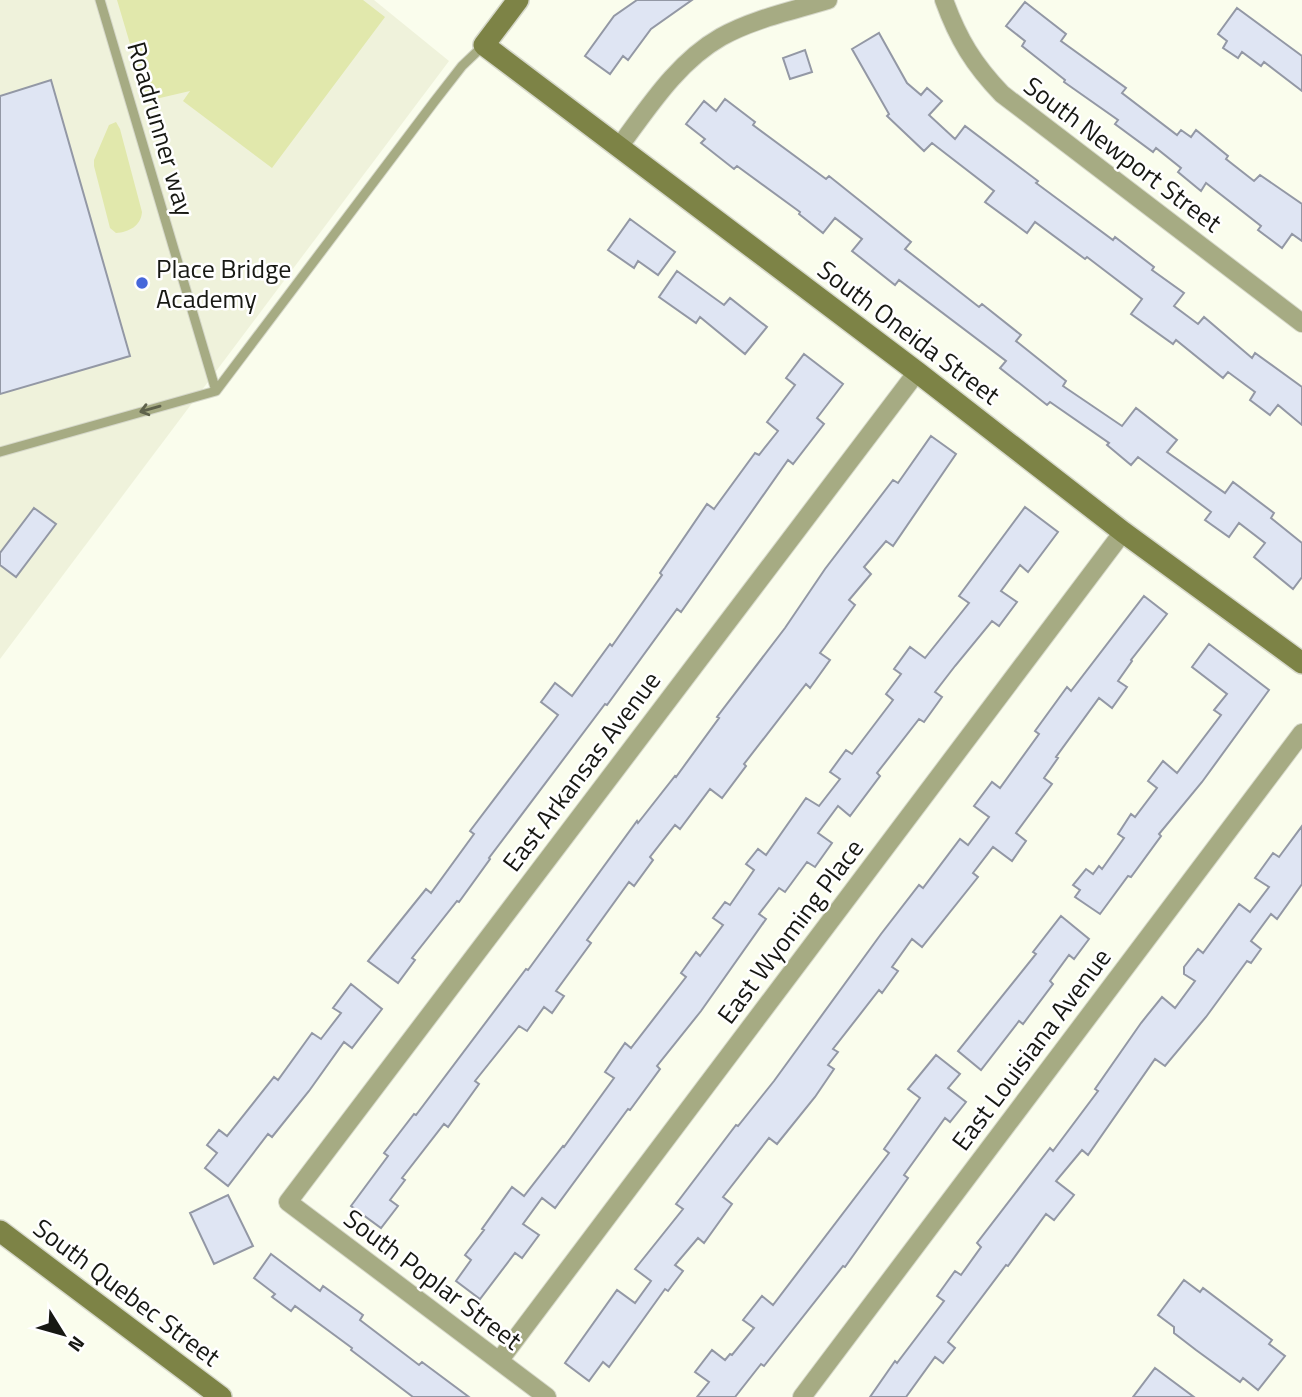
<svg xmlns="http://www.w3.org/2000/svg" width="1302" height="1397" viewBox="0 0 1302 1397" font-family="'Titillium Web',sans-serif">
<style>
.built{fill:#eff2db}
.green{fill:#e1e8ac}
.building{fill:#dfe5f3;stroke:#9398a5;stroke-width:2}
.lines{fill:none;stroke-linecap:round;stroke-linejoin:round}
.lane-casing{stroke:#d6d8ca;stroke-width:11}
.street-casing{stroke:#d6d8ca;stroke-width:20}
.secondary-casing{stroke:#d6d8ca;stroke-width:24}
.lane{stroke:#a6ab83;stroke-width:9}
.street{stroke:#a6ab83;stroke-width:18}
.secondary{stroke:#7d8346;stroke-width:21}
.oneway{stroke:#5e624b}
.poi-dot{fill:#4667da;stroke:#fff;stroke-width:2.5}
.labels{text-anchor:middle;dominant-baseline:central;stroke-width:5;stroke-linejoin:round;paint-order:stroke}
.street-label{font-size:26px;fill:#171813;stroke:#fff}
.poi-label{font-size:26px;fill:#171813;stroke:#fff;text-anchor:start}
</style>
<rect width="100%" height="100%" fill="#fafded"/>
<path class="built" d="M0 0H374L449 61 0 659Z"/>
<path class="green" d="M117 0H363L385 17 272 168 183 101 190 91 147 101Z
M116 122 120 129 142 212C141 226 129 232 116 233L110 228 94 166V160L109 125Z"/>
<path class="building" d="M637 0H692L651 29 628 60 623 56 610 74 585 56 614 16Z
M1025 2 1066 34 1061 41 1126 88 1122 93 1177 135 1181 130 1191 137 1196 130 1228 156 1226 159 1254 181 1260 175 1302 204V241L1292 234 1282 248 1258 230 1261 226 1206 183 1201 191 1178 172 1181 168 1156 148 1153 152 1115 124 1118 120 1064 82 1065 80 1022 46 1025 41 1006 26Z
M1237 8 1302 56V91L1264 62 1261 66 1242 52 1238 58 1223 48 1227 41 1218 34Z
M879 33 907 83 921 95 927 88 942 101 929 115 955 139 965 126 1038 181 1036 183 1113 240 1115 237 1154 267 1152 270 1184 293 1174 306 1198 324 1204 317 1252 358 1255 353 1302 387V425L1278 405 1270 415 1250 400 1255 392 1228 372 1223 378 1176 340 1173 344 1131 314 1142 299 1087 257 1085 259 1035 222 1027 233 985 202 994 191 932 143 924 151 887 116 889 114 852 49Z
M805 50 812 72 790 79 783 58Z
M51 80 130 356 0 394V96Z
M725 99 755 122 753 125 826 179 829 176 869 208 911 242 905 249 979 307 982 304 1021 335 1016 341 1066 381 1063 386 1122 426 1136 408 1177 440 1167 452 1225 493 1233 482 1274 513 1271 518 1302 543V577L1293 589 1254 557 1265 543 1239 523 1229 537 1205 520 1211 512 1138 457 1131 465 1107 445 1109 443 1050 402 1047 405 1000 368 1006 361 899 280 895 285 852 251 862 239 835 218 823 233 799 214 800 212 737 166 734 169 701 143 705 139 686 124 704 101 716 111Z
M630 219 675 252 658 275 638 261 634 268 608 250Z
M677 271 724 305 730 298 767 327 745 354 700 317 696 323 659 297Z
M804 354 843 384 817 418 824 424 793 464 788 460 681 612 677 609 607 705 605 704 489 858 490 859 459 902 457 901 412 958 415 960 398 983 368 961 426 889 431 893 474 834 470 831 558 715 541 702 555 683 572 696 610 644 612 646 662 575 660 573 707 504 714 509 755 453 759 455 778 431 767 422 795 385 786 378Z
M931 436 956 454 893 546 886 541 864 567 871 574 849 600 855 605 820 653 830 660 810 688 806 684 744 764 746 766 722 798 710 789 680 829 675 825 650 857 653 860 634 886 629 882 587 940 591 943 556 991 564 996 552 1013 544 1007 527 1031 519 1026 475 1081 479 1084 448 1127 444 1124 402 1178 405 1180 390 1200 398 1206 381 1228 351 1206 388 1156 384 1153 414 1114 416 1115 526 969 528 970 637 821 638 823 675 776 676 777 719 718 717 717 785 628 825 569 893 480 898 483Z
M1025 507 1058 532 1028 572 1020 565 1001 591 1017 602 999 626 992 621 955 666 935 692 942 697 924 722 919 719 877 773 880 776 850 816 838 806 818 833 832 843 815 867 807 862 785 892 779 888 759 914 766 919 701 1011 657 1066 660 1069 630 1110 628 1109 555 1208 542 1198 523 1224 539 1235 522 1258 515 1253 480 1299 456 1281 471 1260 465 1255 484 1230 482 1229 512 1187 524 1196 563 1146 564 1147 614 1078 605 1072 625 1043 631 1048 686 977 681 973 696 952 700 956 723 925 713 918 725 902 730 905 754 870 746 864 758 849 766 855 806 798 819 806 840 779 830 772 846 750 852 754 893 700 886 694 901 674 894 669 910 647 925 658 969 603 959 596Z
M34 508 56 524 16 577 0 565V553Z
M1144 596 1167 614 1131 660 1132 661 1118 681 1127 687 1112 708 1099 698 1056 757 1058 758 1044 778 1052 784 1016 833 1026 841 1012 861 993 847 973 873 978 877 922 947 912 939 892 967 898 971 882 993 879 990 833 1049 838 1052 828 1065 834 1069 815 1097 777 1144 769 1138 723 1197 732 1204 704 1243 698 1238 675 1265 683 1271 668 1291 665 1289 609 1367 603 1362 589 1381 565 1363 617 1290 635 1303 651 1281 635 1269 683 1209 676 1204 736 1125 738 1126 774 1081 881 934 919 885 923 888 960 839 968 845 989 817 974 806 992 782 1000 788 1039 734 1035 731 1067 687 1071 691Z
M1209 644 1269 690 1202 782 1159 834 1161 836 1131 877 1128 876 1100 914 1075 897 1080 890 1073 885 1086 869 1093 874 1099 866 1102 869 1124 838 1118 834 1131 814 1135 817 1157 788 1148 781 1163 761 1177 773 1221 715 1214 710 1227 694 1192 667Z
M1302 826V884L1277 919 1271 914 1251 941 1261 949 1251 963 1247 961 1206 1017 1165 1066 1155 1059 1088 1155 1082 1150 1056 1181 1074 1195 1054 1220 1046 1214 1008 1266 1006 1265 948 1342 955 1348 943 1363 935 1357 906 1397H870L895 1361 897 1363 944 1301 937 1296 955 1271 961 1275 981 1247 977 1243 1050 1148 1053 1151 1098 1091 1095 1089 1141 1023 1162 997 1175 1008 1195 981 1184 974V967L1198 949 1203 953 1239 904 1250 912 1269 887 1255 878 1273 853 1279 857Z
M1061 916 1089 939 1074 959 1069 955 1050 981 1053 984 1023 1024 1019 1021 981 1070 958 1051 1036 954 1033 952Z
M351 984 382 1009 352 1048 344 1042 309 1091 272 1137 268 1134 228 1186 205 1168 217 1153 207 1145 219 1130 227 1136 274 1077 278 1080 312 1033 321 1039 341 1013 333 1008Z
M936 1055 960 1074 948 1088 966 1102 950 1122 945 1118 904 1175 908 1178 845 1267 843 1266 764 1366 761 1364 735 1397H697L709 1382 695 1372 712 1350 725 1360 730 1354 732 1355 754 1328 743 1320 762 1296 773 1305 889 1153 884 1149 920 1098 908 1089Z
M228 1195 253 1246 214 1264 190 1213Z
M271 1254 320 1291 323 1286 363 1315 360 1320 419 1365 422 1362 469 1397H413L351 1350 352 1348 295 1306 291 1311 272 1297 275 1294 254 1278Z
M1184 1280 1200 1292 1203 1288 1272 1340 1269 1344 1285 1356 1258 1390 1243 1378 1240 1382 1196 1350 1174 1333V1327L1158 1315Z
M1155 1368 1194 1397H1133Z"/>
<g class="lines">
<g class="lane-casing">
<path id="lane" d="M100 0 216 391
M0 452 216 391 434 102 462 66 484 45"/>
</g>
<g class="street-casing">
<path id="street" d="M944 0C958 39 974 65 1002 94L1302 323
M619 147C648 108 677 62 721 37 753 19 792 11 828 0
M499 1361 1123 532
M547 1397 288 1202 917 372
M802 1397 1302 733"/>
</g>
<g class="secondary-casing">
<path id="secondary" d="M518 0 484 45 917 372 1123 532 1302 663
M0 1231 221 1397"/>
</g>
<use href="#lane" class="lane"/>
<use href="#street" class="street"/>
<use href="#secondary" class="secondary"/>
</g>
<defs><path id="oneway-shaft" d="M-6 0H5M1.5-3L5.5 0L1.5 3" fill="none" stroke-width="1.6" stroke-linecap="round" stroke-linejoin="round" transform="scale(1.75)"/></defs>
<use class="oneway" href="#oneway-shaft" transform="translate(150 409) rotate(164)"/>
<circle class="poi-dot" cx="142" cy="283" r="7"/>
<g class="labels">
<g class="street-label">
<text transform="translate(161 129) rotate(74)">Roadrunner way</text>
<text transform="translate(1123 154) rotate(37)">South Newport Street</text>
<text transform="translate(909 332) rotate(37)">South Oneida Street</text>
<text transform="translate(581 771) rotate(-53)">East Arkansas Avenue</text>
<text transform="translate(790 931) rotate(-53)">East Wyoming Place</text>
<text transform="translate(1031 1049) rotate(-53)">East Louisiana Avenue</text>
<text transform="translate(433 1279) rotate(37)">South Poplar Street</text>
<text transform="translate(127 1292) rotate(37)">South Quebec Street</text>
</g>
<g class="poi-label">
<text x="156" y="268">Place Bridge<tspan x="156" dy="30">Academy</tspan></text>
</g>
</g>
<g transform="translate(63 1334) rotate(127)" stroke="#ffffff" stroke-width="5" paint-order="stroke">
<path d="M0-5L12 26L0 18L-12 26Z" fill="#171813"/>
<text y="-10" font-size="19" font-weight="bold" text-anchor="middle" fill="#171813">N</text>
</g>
</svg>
